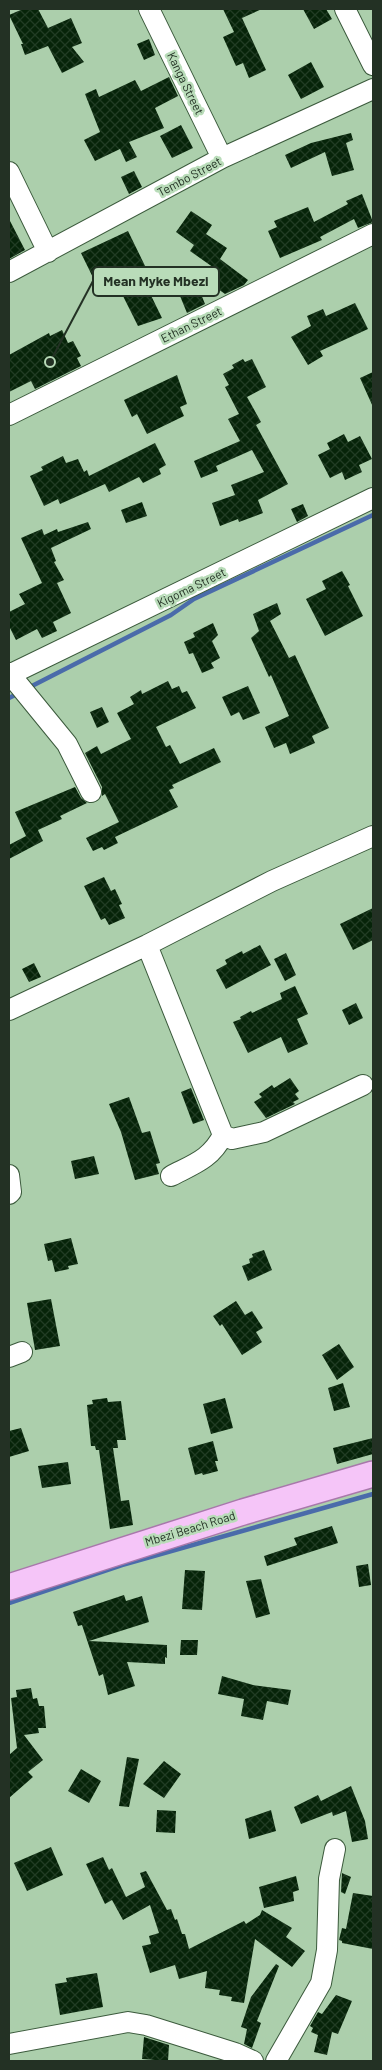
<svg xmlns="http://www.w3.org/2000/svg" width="382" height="2070" viewBox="0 0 382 2070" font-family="Barlow,sans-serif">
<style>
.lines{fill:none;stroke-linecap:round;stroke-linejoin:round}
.stream{stroke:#4a6baa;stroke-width:4.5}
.building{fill:url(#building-cross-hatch)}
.minor-casing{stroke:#3b5a3c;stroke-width:22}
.major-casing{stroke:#a878ab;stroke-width:28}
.minor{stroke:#fff;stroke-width:20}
.major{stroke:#f5c5f8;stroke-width:25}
.labels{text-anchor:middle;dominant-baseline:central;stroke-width:5;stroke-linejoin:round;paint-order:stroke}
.street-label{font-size:12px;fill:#233124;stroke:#b9dcb9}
.leader{fill:none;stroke:#233124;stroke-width:2}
.callout-dot{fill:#233124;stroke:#b9dcb9;stroke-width:2}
.callout{fill:#b9dcb9;stroke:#233124;stroke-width:2}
.callout-label{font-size:14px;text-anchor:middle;font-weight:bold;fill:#233124}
</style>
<defs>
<pattern id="building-cross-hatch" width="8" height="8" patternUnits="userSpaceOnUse" patternTransform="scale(1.25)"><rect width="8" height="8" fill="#062409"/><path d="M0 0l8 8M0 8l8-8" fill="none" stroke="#213c24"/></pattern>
</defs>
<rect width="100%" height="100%" fill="#accfac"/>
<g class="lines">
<path class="stream" d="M28 688 171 615 194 599 373 515
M9 698 19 693
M9 1603 122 1565 373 1494"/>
</g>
<path class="building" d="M23 9H38L48 28 71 18 82 43 72 47 84 62 62 73 48 46 25 55 21 44H23L9 15Z
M223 9H262L242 18 266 70 249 78 243 63 236 66 223 37 234 32Z
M303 9H326L332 19 314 29Z
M149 39 155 55 144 60 137 44Z
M311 62 324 87 301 99 288 75Z
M169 77 178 96 155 108 164 128 129 142 137 157 126 162 120 149 95 161 84 140 100 132 85 94 96 89 99 97 135 80 141 91Z
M181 125 193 148 172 158 160 136Z
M351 133 353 140 346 143 354 170 332 176 325 152 291 168 285 155 311 143Z
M134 171 142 187 129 194 121 177Z
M362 194 373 222 358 228 354 219 320 237 322 240 280 258 268 231 277 227 274 221 308 207 314 222 348 204 346 201Z
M191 211 212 225 206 234 227 248 220 259 248 280 244 285 225 294 208 282 217 270 190 251 194 245 176 232Z
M9 219 25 250 9 259Z
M128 231 148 272 141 275 162 318 138 326 118 286 101 294 81 253Z
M199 289 205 304 187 313 180 296Z
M355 303 368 329 320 351 323 356 308 365 291 337 311 326 307 316 323 309 326 316Z
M62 330 68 343 73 341 81 356 77 358 81 366 35 389 31 381 9 392V355L49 333 50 336Z
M243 359 245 362 252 359 266 387 247 397 261 422 256 425 288 484 258 500 263 513 239 522 238 519 220 526 212 503 235 495 231 485 264 472 252 450 216 466 218 471 201 478 194 461 240 441 228 419 239 414 225 387 229 385 223 374 234 368 232 365Z
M373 372V407L360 378Z
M177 375 187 404 180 407 184 416 147 434 137 414 132 417 124 400Z
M344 434 348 442 360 436 372 459 359 465 362 472 345 480 342 472 330 478 318 455 330 449 327 443Z
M155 443 166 465 159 469 161 474 143 483 139 477 109 492 105 484 60 504 58 499 44 506 30 476 43 470 41 467 63 456 66 463 78 459 84 472 87 470 89 476Z
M142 502 147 516 126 523 121 510Z
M303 504 308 516 297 522 291 509Z
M88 522 91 529 51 548 56 561 54 562 64 580 57 583 71 613 53 622 57 631 42 638 37 629 16 640 9 626V612L25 604 19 594 42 583 21 538 42 529 44 535 57 529 58 532Z
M342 571 350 585 348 586 363 616 325 636 306 599 326 589 322 581Z
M277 603 281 614 270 621 289 658 295 655 329 728 312 736 315 743 290 754 286 743 274 748 265 727 289 716 271 675 269 677 251 638 259 631 253 614Z
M213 623 218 635 212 641 220 658 211 663 214 668 202 673 193 653 189 654 184 642 195 637 193 633Z
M168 681 172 689 179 686 182 693 187 691 196 708 156 727 166 747 170 745 180 764 214 748 221 762 172 785 174 788 169 790 178 807 115 837 118 843 104 850 102 847 93 851 86 838 119 822 105 794 102 796V787L85 753 97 746 101 754 131 739 117 713 134 704 130 697 141 690 142 694Z
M248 686 260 713 243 720 239 712 231 716 222 697Z
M102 707 109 722 97 728 90 712Z
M75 787 81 798 87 803 60 816 62 819 38 830 43 841 9 859V845L26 836 15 812Z
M104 877 111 891 115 889 122 904 119 905 125 918 109 925 105 918 101 920 84 886Z
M373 908V940L353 950 340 924Z
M260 945 271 965 226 989 216 970 227 964 225 960 242 951 243 954Z
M286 953 296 975 285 981 274 959Z
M34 963 41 977 29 982 22 969Z
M295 986 308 1014 297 1019 308 1044 288 1053 281 1037 248 1053 233 1022 241 1019 240 1017 251 1011 252 1013 282 999 280 993Z
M356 1003 363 1018 349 1025 342 1010Z
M290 1078 299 1091 295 1094 299 1099 293 1102 295 1104 266 1118 254 1102 262 1097 259 1094 272 1085 274 1088Z
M191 1088 204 1120 193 1124 181 1092Z
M129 1097 142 1133 150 1131 160 1163 156 1164 159 1174 135 1180 121 1132 109 1104Z
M94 1156 99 1174 75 1179 71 1161Z
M71 1238 78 1264 68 1266 69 1269 55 1272 52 1260 48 1261 44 1244Z
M264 1250 272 1270 248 1281 242 1266 250 1263 249 1259 253 1257 252 1254Z
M51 1299 60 1346 35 1350 27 1303Z
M236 1301 245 1315 252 1311 263 1328 256 1332 262 1342 242 1355 222 1324 220 1326 213 1316Z
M339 1344 354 1367 337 1380 322 1355Z
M343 1383 350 1407 334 1411 328 1388Z
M107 1398 108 1402 121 1401 126 1440H117L118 1448H113L121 1501 129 1500 133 1525 110 1529 99 1450H96L95 1446H91L87 1405 93 1404 92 1400Z
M225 1398 233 1428 211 1434 203 1404Z
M21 1428 29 1451 9 1457V1431Z
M373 1438V1454L337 1464 333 1448Z
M213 1441 218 1461H215L218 1471 203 1475 202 1473 195 1475 188 1448Z
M68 1462 71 1484 42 1488 38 1466Z
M332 1526 338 1543 267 1566 264 1556 297 1545 294 1538Z
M368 1564 371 1585 359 1587 356 1566Z
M185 1570 205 1571 202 1610 182 1609Z
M261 1579 270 1614 256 1618 246 1581Z
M124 1595 126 1601 142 1596 149 1622 89 1641 167 1645V1658L165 1657V1664L127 1662 135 1686 108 1695 103 1674 99 1676 82 1625 78 1626 73 1612Z
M181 1640H198L197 1655H180Z
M222 1676 253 1685 291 1690 288 1705 267 1701 263 1720 241 1716 244 1699 218 1694Z
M31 1688 33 1699 37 1698 39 1706H44L46 1728H38L39 1733 24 1735 43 1760 28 1772 33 1777 9 1798V1755L17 1748 11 1698 17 1697 16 1690Z
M127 1757 139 1759 129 1807 119 1806Z
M164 1761 181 1774 164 1798 143 1784Z
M81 1769 101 1781 89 1803 68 1791Z
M351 1786 365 1821 368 1839 352 1842 346 1811 333 1816 332 1812 301 1824 294 1807 318 1795 321 1801Z
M157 1810 176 1811 175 1833 156 1832Z
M271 1810 276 1831 249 1839 245 1819Z
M51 1847 63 1875 27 1891 14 1863Z
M103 1857 109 1870 112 1868 126 1897 145 1887 140 1873 146 1871 167 1910 171 1909 175 1920 177 1919 182 1934H185L189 1949 244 1921 246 1924 260 1915 262 1910 292 1928 286 1937 305 1951 292 1967 255 1939 244 2003 231 2001 232 1997 219 1995 220 1990 205 1988 207 1971 179 1979 175 1965 150 1973 142 1946 151 1944 149 1936 159 1933 150 1905 123 1920 112 1900 105 1904 86 1864Z
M342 1873 351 1877 345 1894 341 1892Z
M296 1876 299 1890 293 1892 294 1901 264 1908 259 1887Z
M353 1893 373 1896V1949L342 1943V1941L339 1940 342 1928 346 1929Z
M276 1964 279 1966 257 2021 261 2023 252 2048 244 2044 247 2029 241 2027 251 1997Z
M97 1973 103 2007 60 2015 55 1984 67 1982 66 1978Z
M336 1995 352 2001 338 2034 332 2032 327 2055 314 2052 318 2035 311 2032 313 2028 310 2026 318 2012 322 2014Z
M144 2037 169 2045 168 2061 142 2059Z"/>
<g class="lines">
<g class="minor-casing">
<path id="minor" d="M149 9 222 158
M345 9 373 65
M9 172 48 252
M9 272 222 158 373 89
M9 415 373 234
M9 673 67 744 91 792
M9 675 373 498
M147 945 223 1135 232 1139 264 1132 363 1085
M9 1010 147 945 272 881 373 836
M9 1175 11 1192 9 1194
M171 1176C194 1164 211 1159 223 1135
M9 1357 22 1352
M9 2044 128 2022 146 2025 235 2053 253 2061
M276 2061 321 1983 327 1950 329 1879 335 1849"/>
</g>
<g class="major-casing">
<path id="major" d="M9 1587 243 1512 373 1474"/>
</g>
<use href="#minor" class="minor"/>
<use href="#major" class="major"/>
</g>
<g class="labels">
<g class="street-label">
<text transform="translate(186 83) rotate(64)">Kanga Street</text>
<text transform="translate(189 176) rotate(-28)">Tembo Street</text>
<text transform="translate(191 324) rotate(-26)">Ethan Street</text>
<text transform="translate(191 587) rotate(-26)">Kigoma Street</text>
<text transform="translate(190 1528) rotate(-17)">Mbezi Beach Road</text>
</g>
</g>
<path class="leader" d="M50 362L93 281"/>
<circle class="callout-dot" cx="50" cy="362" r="5"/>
<rect class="callout" x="93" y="267" width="126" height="29" rx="5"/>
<g class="callout-label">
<text x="156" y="286">Mean Myke Mbezi</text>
</g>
<rect width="382" height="2070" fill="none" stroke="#233124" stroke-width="20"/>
</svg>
